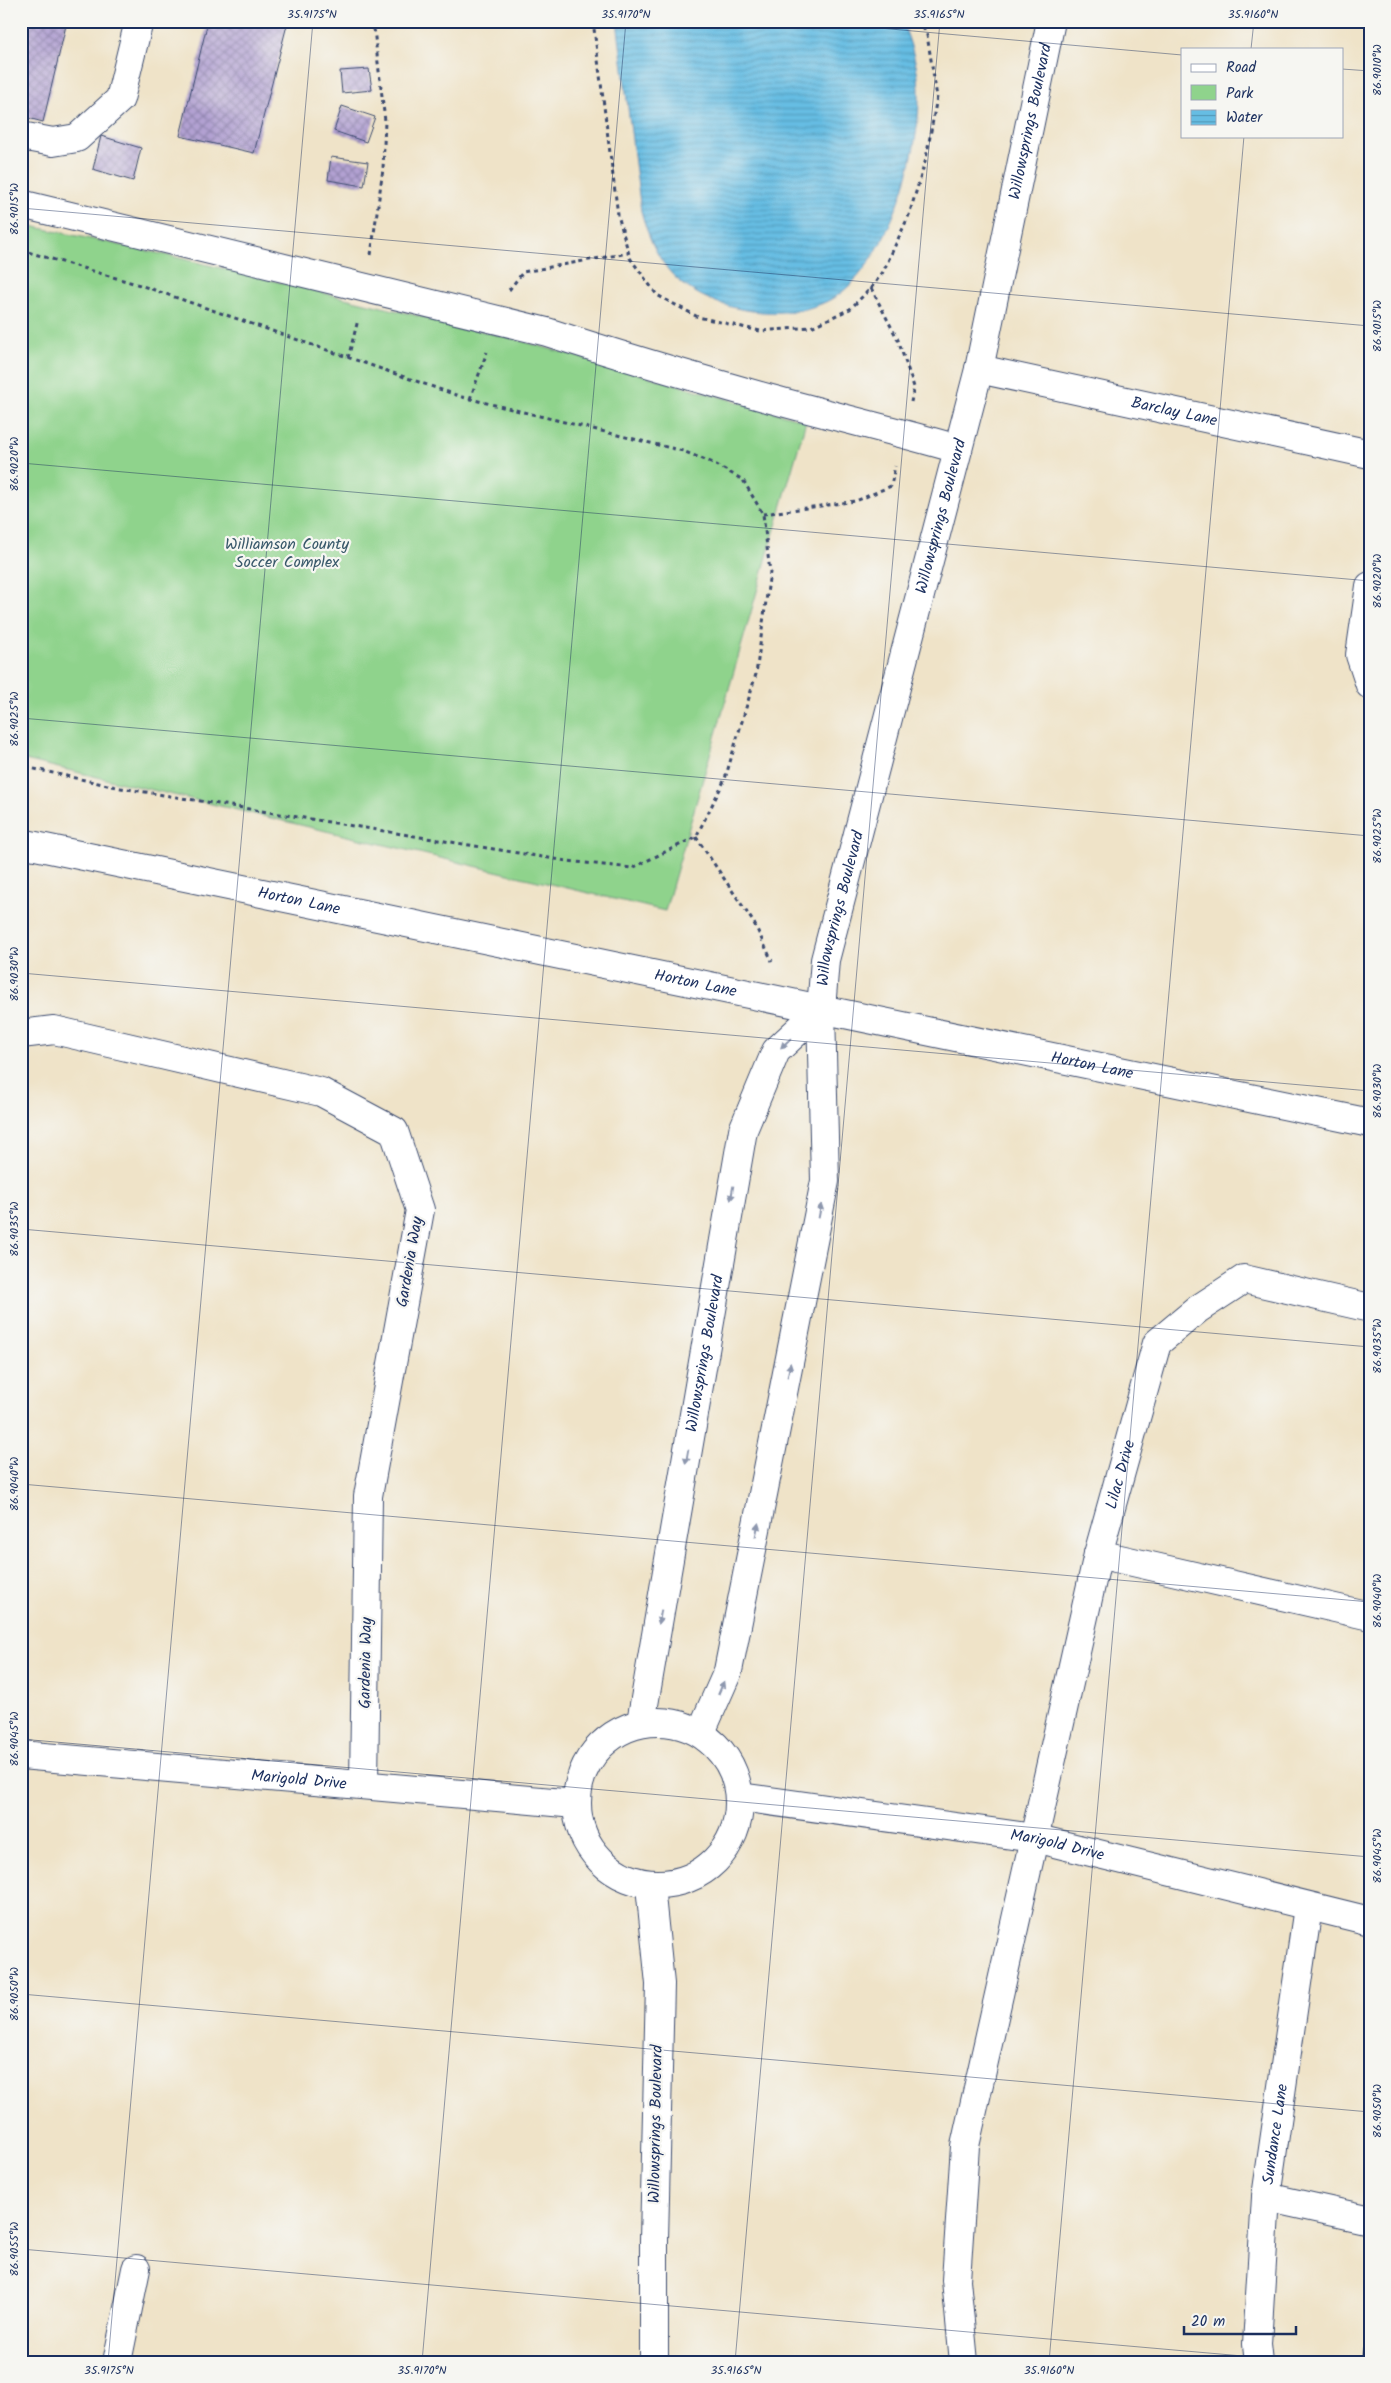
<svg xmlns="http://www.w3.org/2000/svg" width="1391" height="2383" viewBox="0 0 1391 2383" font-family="Kalam,sans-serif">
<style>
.green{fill:#8fd38c;stroke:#558175}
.water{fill:url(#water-rules);stroke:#4076a0}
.building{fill:url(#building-cross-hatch)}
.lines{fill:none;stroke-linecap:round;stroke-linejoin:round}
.minor-casing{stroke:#3b4a6e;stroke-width:30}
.path{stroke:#3b4a6e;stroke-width:3;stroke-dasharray:4 4;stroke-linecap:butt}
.minor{stroke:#fff;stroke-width:28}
.oneway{fill:#8d97ae}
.ticks{fill:none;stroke:#1b2f5e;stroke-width:1;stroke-opacity:0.45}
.labels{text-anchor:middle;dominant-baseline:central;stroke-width:4.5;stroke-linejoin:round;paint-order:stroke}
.street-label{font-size:16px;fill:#1b2f5e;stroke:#f6f6f2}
.park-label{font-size:16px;fill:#38586a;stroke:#f6f6f2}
.neatline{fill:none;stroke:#1b2f5e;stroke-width:2}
.ticks-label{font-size:12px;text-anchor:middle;fill:#1b2f5e}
</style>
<defs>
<pattern id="water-rules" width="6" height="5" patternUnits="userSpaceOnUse" patternTransform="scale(1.25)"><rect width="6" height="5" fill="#66bde3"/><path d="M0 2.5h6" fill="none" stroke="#539abb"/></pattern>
<pattern id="building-cross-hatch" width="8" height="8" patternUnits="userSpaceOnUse" patternTransform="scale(1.25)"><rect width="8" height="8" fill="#b2a1d2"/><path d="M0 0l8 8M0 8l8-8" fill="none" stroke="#9084ae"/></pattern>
</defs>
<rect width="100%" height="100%" fill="#f6f6f2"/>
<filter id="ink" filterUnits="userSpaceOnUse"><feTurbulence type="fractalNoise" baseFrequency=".02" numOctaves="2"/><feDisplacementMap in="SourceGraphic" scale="10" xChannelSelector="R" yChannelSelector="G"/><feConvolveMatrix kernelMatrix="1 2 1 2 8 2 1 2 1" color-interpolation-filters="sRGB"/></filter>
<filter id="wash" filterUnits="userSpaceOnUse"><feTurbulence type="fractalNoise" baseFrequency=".0096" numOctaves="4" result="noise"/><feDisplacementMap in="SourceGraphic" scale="20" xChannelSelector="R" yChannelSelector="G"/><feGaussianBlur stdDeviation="1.12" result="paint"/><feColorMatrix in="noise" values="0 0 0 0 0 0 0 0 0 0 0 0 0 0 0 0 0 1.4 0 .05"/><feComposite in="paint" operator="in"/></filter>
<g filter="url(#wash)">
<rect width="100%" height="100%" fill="#efe3c8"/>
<path class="green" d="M21 224 171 256 518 340 806 421 665 911 21 759Z"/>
<path class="water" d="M617 21H902C912 46 920 72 919 98 919 158 889 256 841 293 795 327 707 314 670 272 655 254 647 233 641 211Z"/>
<g id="blocks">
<path class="building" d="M21 21H67L43 122 21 116Z
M208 21H288L254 153 180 136Z
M369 69 372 90 342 93 340 71Z
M342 106 375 117 366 142 334 131Z
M101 136 141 148 133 181 93 169Z
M331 157 368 162 364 186 328 180Z"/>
</g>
</g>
<g filter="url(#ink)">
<use href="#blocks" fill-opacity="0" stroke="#3b4a6e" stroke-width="1"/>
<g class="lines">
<g class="minor-casing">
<g id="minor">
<path d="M21 136 53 142 77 138 120 99 139 21"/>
<path d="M21 204 547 332C621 356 696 378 771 399 833 416 896 431 958 449"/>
<path id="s1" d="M979 369 1370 454"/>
<path d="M1370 586 1360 655 1370 685"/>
<path id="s2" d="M21 843 1370 1123"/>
<path d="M21 1034 54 1030 321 1092 394 1131 420 1210 368 1496 364 1784"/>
<path d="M1098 1554 1370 1616"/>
<circle cx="658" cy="1803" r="81"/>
<path id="s3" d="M641 1722 743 1130 776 1051 821 1009"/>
<path id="s4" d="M701 1732 728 1671 825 1181 821 1009 825 960 979 369 1051 21"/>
<path id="s5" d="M21 1755 575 1804"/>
<path id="s6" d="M740 1797 1034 1838 1370 1921"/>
<path d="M650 1886 660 1984 654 2240V2362"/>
<path d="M1266 2197 1370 2220"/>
<path d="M117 2362 136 2269"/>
<path id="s7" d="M964 2362 956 2280 965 2146 1098 1554 1157 1343 1198 1309 1244 1279 1370 1308"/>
<path id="s8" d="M1259 2362 1257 2344 1266 2197 1308 1907"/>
</g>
</g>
<path class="path" d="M593 21 618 215 630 258 657 295 698 317 760 331 811 327 850 309 871 288 883 272 909 215 926 159 937 97 927 35 919 21
M21 250 140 285 462 397 683 451 713 463 743 480 763 514 770 572 756 674 725 779 696 837 632 868 567 861 121 788 21 766
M371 255 383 169 385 121 373 21
M871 288 898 340 914 387 911 402
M509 290 523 272 628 253
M348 358 358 320
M470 399 487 352
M763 514 856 501 891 486 895 466
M696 837 754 923 772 961"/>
<use href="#minor" class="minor"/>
</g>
<defs><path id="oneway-solid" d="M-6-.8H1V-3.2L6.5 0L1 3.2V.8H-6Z" transform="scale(1.25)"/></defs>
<g class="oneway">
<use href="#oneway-solid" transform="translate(786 1043) rotate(137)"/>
<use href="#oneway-solid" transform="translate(732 1193) rotate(100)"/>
<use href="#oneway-solid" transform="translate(820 1211) rotate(-79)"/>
<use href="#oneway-solid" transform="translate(789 1370) rotate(-79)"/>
<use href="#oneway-solid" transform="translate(687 1457) rotate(100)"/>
<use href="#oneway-solid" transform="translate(757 1530) rotate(-78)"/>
<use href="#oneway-solid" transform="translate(660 1617) rotate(100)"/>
<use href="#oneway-solid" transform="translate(721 1688) rotate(-67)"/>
</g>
</g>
<path class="ticks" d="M801 21 1182 55M1251 49 1254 21M1342 69 1370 71M21 208 1370 326M21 463 1370 581M21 718 1370 836M21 973 1370 1091M21 1229 1370 1347M21 1484 1370 1602M21 1739 1370 1857M21 1994 1370 2112M21 2249 1311 2362M108 2362 313 21M422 2362 626 21M735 2362 940 21M1049 2362 1244 136M1362 2362 1370 2278"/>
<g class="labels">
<g class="street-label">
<text stroke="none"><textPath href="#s4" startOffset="1651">Willowsprings Boulevard</textPath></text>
<text stroke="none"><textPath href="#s1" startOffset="200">Barclay Lane</textPath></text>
<text stroke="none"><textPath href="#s4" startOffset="1246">Willowsprings Boulevard</textPath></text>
<text stroke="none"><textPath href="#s2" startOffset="284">Horton Lane</textPath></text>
<text stroke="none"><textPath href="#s4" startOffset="841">Willowsprings Boulevard</textPath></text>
<text stroke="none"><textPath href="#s2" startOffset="689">Horton Lane</textPath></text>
<text stroke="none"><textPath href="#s2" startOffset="1094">Horton Lane</textPath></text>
<text transform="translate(410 1262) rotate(-80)">Gardenia Way</text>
<text stroke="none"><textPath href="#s3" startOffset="374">Willowsprings Boulevard</textPath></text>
<text stroke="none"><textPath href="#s7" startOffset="906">Lilac Drive</textPath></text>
<text transform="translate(366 1663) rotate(-89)">Gardenia Way</text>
<text stroke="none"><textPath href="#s5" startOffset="279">Marigold Drive</textPath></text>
<text stroke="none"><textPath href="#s6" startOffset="321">Marigold Drive</textPath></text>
<text transform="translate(656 2124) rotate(-89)">Willowsprings Boulevard</text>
<text stroke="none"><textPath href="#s8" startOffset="229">Sundance Lane</textPath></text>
</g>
<g class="park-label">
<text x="287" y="544">Williamson County<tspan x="287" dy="18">Soccer Complex</tspan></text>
</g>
</g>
<rect width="1391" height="2383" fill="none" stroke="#f6f6f2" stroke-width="55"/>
<rect x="1181" y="48" width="162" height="90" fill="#f6f6f2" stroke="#9ea6b7"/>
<rect x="1191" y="64" width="25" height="8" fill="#ffffff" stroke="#9ea6b7"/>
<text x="1226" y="72" font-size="15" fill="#1b2f5e">Road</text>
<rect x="1191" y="85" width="25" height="15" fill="#8fd38c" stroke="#9ea6b7"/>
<text x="1226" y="98" font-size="15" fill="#1b2f5e">Park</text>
<rect x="1191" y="110" width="25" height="15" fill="url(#water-rules)" stroke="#9ea6b7"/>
<text x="1226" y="122" font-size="15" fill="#1b2f5e">Water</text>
<path d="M1184 2326v8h112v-8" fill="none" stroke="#1b2f5e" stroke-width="2.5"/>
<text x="1191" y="2326" font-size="15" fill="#1b2f5e" stroke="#f6f6f2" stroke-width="4" paint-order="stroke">20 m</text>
<rect x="28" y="28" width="1336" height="2328" class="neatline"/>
<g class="ticks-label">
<text x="312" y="18">35.9175°N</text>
<text x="626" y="18">35.9170°N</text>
<text x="939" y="18">35.9165°N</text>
<text x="1253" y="18">35.9160°N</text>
<text transform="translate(1377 70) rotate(-90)" y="4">86.9010°W</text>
<text transform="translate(14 209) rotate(-90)" y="4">86.9015°W</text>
<text transform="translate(1377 326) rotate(-90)" y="4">86.9015°W</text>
<text transform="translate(14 464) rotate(-90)" y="4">86.9020°W</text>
<text transform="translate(1377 581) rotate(-90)" y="4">86.9020°W</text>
<text transform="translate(14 719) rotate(-90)" y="4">86.9025°W</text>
<text transform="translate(1377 836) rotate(-90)" y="4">86.9025°W</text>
<text transform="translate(14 974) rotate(-90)" y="4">86.9030°W</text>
<text transform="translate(1377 1091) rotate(-90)" y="4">86.9030°W</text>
<text transform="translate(14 1229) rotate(-90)" y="4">86.9035°W</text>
<text transform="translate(1377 1346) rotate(-90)" y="4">86.9035°W</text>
<text transform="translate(14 1484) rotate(-90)" y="4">86.9040°W</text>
<text transform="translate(1377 1601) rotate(-90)" y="4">86.9040°W</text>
<text transform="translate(14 1739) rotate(-90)" y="4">86.9045°W</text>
<text transform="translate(1377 1856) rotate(-90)" y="4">86.9045°W</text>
<text transform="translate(14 1994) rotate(-90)" y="4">86.9050°W</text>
<text transform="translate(1377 2111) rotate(-90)" y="4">86.9050°W</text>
<text transform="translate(14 2249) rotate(-90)" y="4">86.9055°W</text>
<text x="109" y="2374">35.9175°N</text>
<text x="422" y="2374">35.9170°N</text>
<text x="736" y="2374">35.9165°N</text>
<text x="1049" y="2374">35.9160°N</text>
</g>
</svg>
